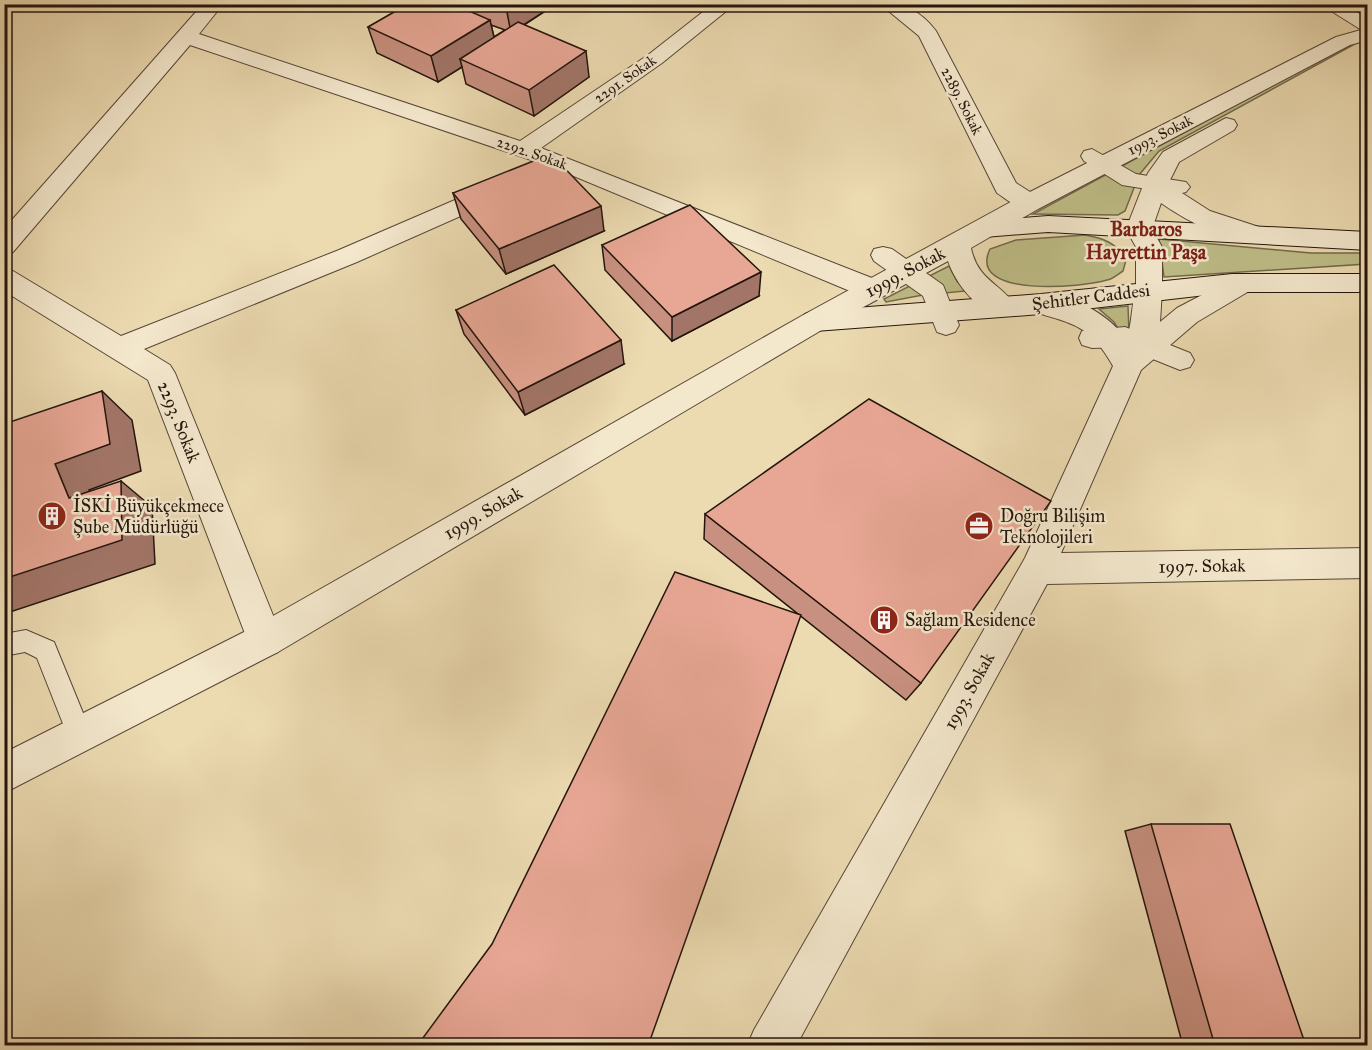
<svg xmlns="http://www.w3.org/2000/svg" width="1372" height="1050" viewBox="0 0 1372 1050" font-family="'IM FELL Great Primer',serif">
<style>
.green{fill:#bebd87;stroke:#71694a;stroke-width:1.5}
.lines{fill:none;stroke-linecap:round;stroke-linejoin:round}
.service-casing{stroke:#564635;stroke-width:2}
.pedestrian-casing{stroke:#564635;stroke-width:2}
.minor-casing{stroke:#564635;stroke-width:2}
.tertiary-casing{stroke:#564635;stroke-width:2}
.secondary-casing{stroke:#24150c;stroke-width:2}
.service{fill:#f3e7cc;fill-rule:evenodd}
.pedestrian{fill:#f3e7cc;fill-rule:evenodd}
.minor{fill:#f3e7cc;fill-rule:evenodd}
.tertiary{fill:#f3e7cc;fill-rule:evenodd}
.secondary{fill:#f3e7cc;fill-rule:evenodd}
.wall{fill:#c89080;stroke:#24150c;stroke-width:1.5;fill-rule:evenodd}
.shaded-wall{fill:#a27568;stroke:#24150c;stroke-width:1.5}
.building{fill:#e8a795;stroke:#24150c;stroke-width:1.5}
.labels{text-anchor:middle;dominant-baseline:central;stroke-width:5;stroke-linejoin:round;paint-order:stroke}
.far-street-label{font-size:15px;fill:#24150c;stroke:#f3e7cc}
.street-label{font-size:18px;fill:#24150c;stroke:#f3e7cc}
.poi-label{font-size:18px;fill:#24150c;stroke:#f3e7cc;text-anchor:start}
.far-district-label{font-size:20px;font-weight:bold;fill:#7a1f14;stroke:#f3e7cc}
</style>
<rect width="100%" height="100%" fill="#ecdab1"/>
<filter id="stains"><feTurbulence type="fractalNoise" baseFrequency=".00333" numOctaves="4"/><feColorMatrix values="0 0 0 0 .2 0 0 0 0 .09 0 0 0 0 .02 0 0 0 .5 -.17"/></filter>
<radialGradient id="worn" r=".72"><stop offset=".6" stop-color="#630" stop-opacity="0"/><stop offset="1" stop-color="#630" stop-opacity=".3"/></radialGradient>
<path class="green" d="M1352 42 1355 44 1159 151 1139 175 1125 211 1118 215 1033 214Z
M1085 235C1103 238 1117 243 1126 260L1123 271C1118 274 1113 279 1107 280 1085 287 966 299 990 249L1016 240Z
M1159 239 1311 253H1367V264L1164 277Z
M949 266 957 281 966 291 923 295 886 302 884 299Z
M1128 306 1129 333 1120 332 1114 322 1099 309Z"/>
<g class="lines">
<g class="service-casing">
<path id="service" d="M26 630 54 642 92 735 89 744 80 747 71 744 37 658 25 652 4 656V634Z"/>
</g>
<g class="pedestrian-casing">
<path id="pedestrian" d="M1092 149 1136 174 1186 182 1190 187 1186 192 1178 194 1122 185 1084 161 1081 156 1084 151Z
M883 247 892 249 943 285 959 325 955 332 946 335 937 332 923 296 874 261 871 255 874 249Z
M1125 327 1190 353 1194 360 1190 367 1180 370 1123 347 1092 348 1082 345 1079 338 1082 331Z"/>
</g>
<g class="minor-casing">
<path id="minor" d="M203 4H223L199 34 520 141 648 55 713 4H735L662 63 541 148 882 282 885 289 882 296 872 299 862 296 552 167 190 45 13 252 4 255V229Z
M880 4C905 4 920 10 936 31L1016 183 1038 197 1041 203 1038 209C1021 213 1011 202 997 193L919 36Z
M1320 4H1344L1368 19V34Z
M499 181 508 183 511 189 508 195 357 262 144 349 170 365 175 373 283 640 278 652 265 657 252 652 148 380 4 291V269L13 271 121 336 339 250Z
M1242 274 1251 276 1255 283 1251 290 1197 322 1141 370 1061 553 1368 548V578L1047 584 796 1046H747L754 1030 1025 558 1113 366C1090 325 1074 324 1031 311L1027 304 1031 297C1064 288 1108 313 1126 339 1134 321 1130 300 1139 283L1149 280 1159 283 1162 290 1160 322 1177 308Z"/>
</g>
<g class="tertiary-casing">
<path id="tertiary" d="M1368 28V40L1350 45 1038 209 971 248C978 282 1002 283 1016 307L1012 314C984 322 956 285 948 261L825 328 278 652 4 793V753L252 628 805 314 1020 197 1336 37Z
M1226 118 1234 120 1237 125 1234 130 1179 162 1168 184 1210 211 1262 228 1266 234 1262 240C1234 248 1184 219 1161 203L1152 229 1162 247V290L1159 297 1149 300 1139 297 1136 290V247L1126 229 1148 173 1163 152Z"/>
</g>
<g class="secondary-casing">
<path id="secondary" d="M1048 216 1368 232V250L1048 232 984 237 975 235 971 229 975 223 984 221Z
M1232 274H1368V292H1232L1041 314 815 331 805 328 801 321 805 314 815 311 1041 294Z"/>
</g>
<use href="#service" class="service"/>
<use href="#pedestrian" class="pedestrian"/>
<use href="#minor" class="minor"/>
<use href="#tertiary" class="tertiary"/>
<use href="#secondary" class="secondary"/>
</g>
<path class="wall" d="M408 4H556L524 25 589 77 534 116 466 84 462 67 438 82 377 53 368 27ZM491 25 505 30 494 37Z
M453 193 604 231 506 274 461 219Z
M602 245 759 296 672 341 605 270Z
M456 310 624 364 525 415 464 334Z
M705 514 921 683 906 700 704 539Z
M1151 824 1306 1046H1183L1125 831Z"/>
<path class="shaded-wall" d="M510 4H556L511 33 506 7Z
M490 20 496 46 460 59 462 67 438 82 431 56Z
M586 51 589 77 534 116 529 90Z
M601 206 604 231 506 274 499 249Z
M761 272 759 296 672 341V317Z
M621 340 624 364 525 415 518 392Z
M102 391 132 420 141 471 89 490 103 524 69 498 55 464Z
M121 481 152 507 155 564 4 614V579Z"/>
<path class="building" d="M408 4H453L490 20 431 56 368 27Z
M499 4H510L506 7Z
M518 22 586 51 529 90 460 59Z
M551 154 601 206 499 249 453 193Z
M690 205 761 272 672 317 602 245Z
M554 265 621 340 518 392 456 310Z
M102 391 110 444 55 464 69 498 121 481 122 540 4 579V424Z
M869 399 1051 501 921 683 705 514Z
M675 572 801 615 648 1046H417L492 944Z
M1151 824H1230L1306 1046H1215Z"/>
<defs>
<g id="building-disc" transform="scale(1.5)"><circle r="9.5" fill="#8f2418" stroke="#f3e7cc"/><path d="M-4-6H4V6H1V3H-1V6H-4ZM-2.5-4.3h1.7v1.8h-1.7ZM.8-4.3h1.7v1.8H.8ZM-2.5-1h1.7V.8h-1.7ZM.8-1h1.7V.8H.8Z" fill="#fff"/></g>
<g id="office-disc" transform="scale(1.5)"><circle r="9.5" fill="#8f2418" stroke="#f3e7cc"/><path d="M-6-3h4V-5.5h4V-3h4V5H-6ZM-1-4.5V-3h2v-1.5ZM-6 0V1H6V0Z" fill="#fff"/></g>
</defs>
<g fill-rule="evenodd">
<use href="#building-disc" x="52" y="516"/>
<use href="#office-disc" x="979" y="526"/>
<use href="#building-disc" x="884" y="620"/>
</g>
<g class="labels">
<g class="far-street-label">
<text transform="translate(625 79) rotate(-35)">2291. Sokak</text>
<text transform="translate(962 101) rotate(63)">2289. Sokak</text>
<text transform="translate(1160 135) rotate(-27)">1993. Sokak</text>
<text transform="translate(532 153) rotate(19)">2292. Sokak</text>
</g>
<g class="street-label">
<text transform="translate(905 272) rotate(-28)">1999. Sokak</text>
<text transform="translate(1091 297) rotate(-7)">Şehitler Caddesi</text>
<text transform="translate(179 422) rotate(68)">2293. Sokak</text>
<text transform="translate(483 513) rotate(-30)">1999. Sokak</text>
<text transform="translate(1202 566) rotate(-1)">1997. Sokak</text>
<text transform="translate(969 691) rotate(-61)">1993. Sokak</text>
</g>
<g class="poi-label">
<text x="73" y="506">İSKİ Büyükçekmece<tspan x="73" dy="21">Şube Müdürlüğü</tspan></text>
<text x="1000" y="516">Doğru Bilişim<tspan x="1000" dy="21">Teknolojileri</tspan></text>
<text x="905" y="620">Sağlam Residence</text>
</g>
<g class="far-district-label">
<text x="1146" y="229">Barbaros<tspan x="1146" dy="23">Hayrettin Paşa</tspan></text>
</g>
</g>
<rect width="1372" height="1050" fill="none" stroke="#ecdab1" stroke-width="24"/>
<rect x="6" y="6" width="1360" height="1038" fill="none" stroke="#24150c" stroke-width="3"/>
<rect x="12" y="12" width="1348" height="1026" fill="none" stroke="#24150c" stroke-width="1.5"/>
<rect width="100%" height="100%" filter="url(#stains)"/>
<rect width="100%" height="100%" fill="url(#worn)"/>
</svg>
